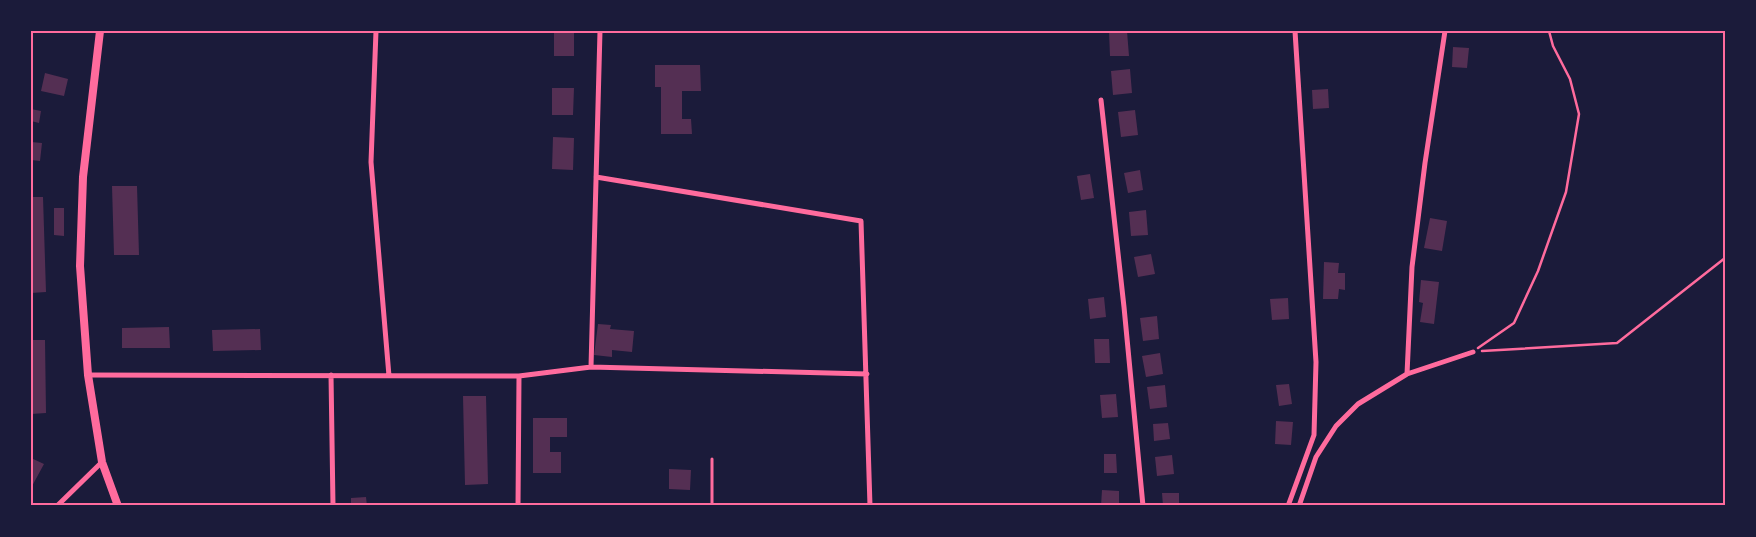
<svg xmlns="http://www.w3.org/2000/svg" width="1756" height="537" viewBox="0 0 1756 537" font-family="'Open Sans',sans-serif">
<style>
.building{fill:#542f53}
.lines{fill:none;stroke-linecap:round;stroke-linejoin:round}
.path{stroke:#ff6b9d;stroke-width:2.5}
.service{stroke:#ff6b9d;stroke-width:3}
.minor{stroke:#ff6b9d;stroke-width:5}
.tertiary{stroke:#ff6b9d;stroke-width:8}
.neatline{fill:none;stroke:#ff6b9d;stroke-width:2}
</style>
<rect width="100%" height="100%" fill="#1b1b3a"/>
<path class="building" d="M554 31H574V56H554Z
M1109 31H1127L1129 56H1110Z
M1453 47 1469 48 1467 68 1452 67Z
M655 65H700L701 91H682V119H691L692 134H661V87H655Z
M1130 69 1132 93 1113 95 1111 71Z
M45 73 68 79 64 96 41 91Z
M552 88H574L573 115H552Z
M1328 89 1329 108 1313 109 1312 90Z
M31 109 41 111 39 123 31 121Z
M1135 110 1138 135 1121 137 1118 112Z
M553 137 574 138 573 170 552 169Z
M31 142 42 143 40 161 31 160Z
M1140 170 1143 190 1128 193 1124 173Z
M1090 174 1094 198 1081 200 1077 176Z
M112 186H137L139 255H114Z
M31 197H43L46 292 31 293Z
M54 208H64V236L54 235Z
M1146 210 1148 235 1131 236 1129 212Z
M1430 218 1447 221 1442 251 1424 248Z
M1151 254 1155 274 1138 277 1134 257Z
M1324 262 1339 263 1338 273H1345V290L1339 289 1338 299H1323Z
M1421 280 1439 282 1434 324 1420 322 1423 303 1419 302Z
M1104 297 1106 317 1090 319 1088 299Z
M1288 298 1289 319 1272 320 1270 299Z
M1157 316 1159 339 1143 341 1140 318Z
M598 324 611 325 610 329 634 331 632 352 612 350V357L594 355Z
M169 327 170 348H122V328Z
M260 329 261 350 213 351 212 330Z
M1094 339H1109L1110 363H1095Z
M31 340H45L46 413 31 414Z
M1160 353 1163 374 1146 377 1142 356Z
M1289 384 1292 404 1279 406 1276 385Z
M1165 385 1167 407 1150 409 1147 387Z
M1116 394 1118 417 1102 418 1100 395Z
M463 396H486L488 484 465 485Z
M533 418H567V437H550V452H561V473H533Z
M1276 421 1293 422 1291 445 1275 444Z
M1168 423 1170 439 1154 441 1153 424Z
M1104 454H1116L1117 473H1104Z
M1172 455 1174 474 1157 476 1155 457Z
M31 458 44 464 31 488Z
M669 469 691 470 690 490 669 489Z
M1102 490 1119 491V506H1101Z
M1162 493H1179V506H1163Z
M366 497 367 506H351V498Z"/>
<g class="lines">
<path class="path" d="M1478 348 1514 323 1538 271 1566 192 1579 114 1570 79 1553 46 1549 31
M1482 351 1617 343 1725 258"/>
<path class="service" d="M712 506V459"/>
<path class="minor" d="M376 31 371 162 389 376
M1101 100 1124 307 1143 506
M596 177 861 221 870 506
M591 367 867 374
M1407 374 1412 267 1425 163 1445 31
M88 375 519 376
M331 375 333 506
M57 506 102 462
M518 506 519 376 591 367 600 31
M1288 506 1314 435 1316 362 1295 31
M1299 506 1316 457 1336 426 1358 404 1407 374 1473 352"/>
<path class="tertiary" d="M100 31 83 177 80 266 88 375 102 462 118 506"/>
</g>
<rect width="1756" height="537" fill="none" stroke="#1b1b3a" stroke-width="65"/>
<rect x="32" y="32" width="1692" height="472" class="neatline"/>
</svg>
